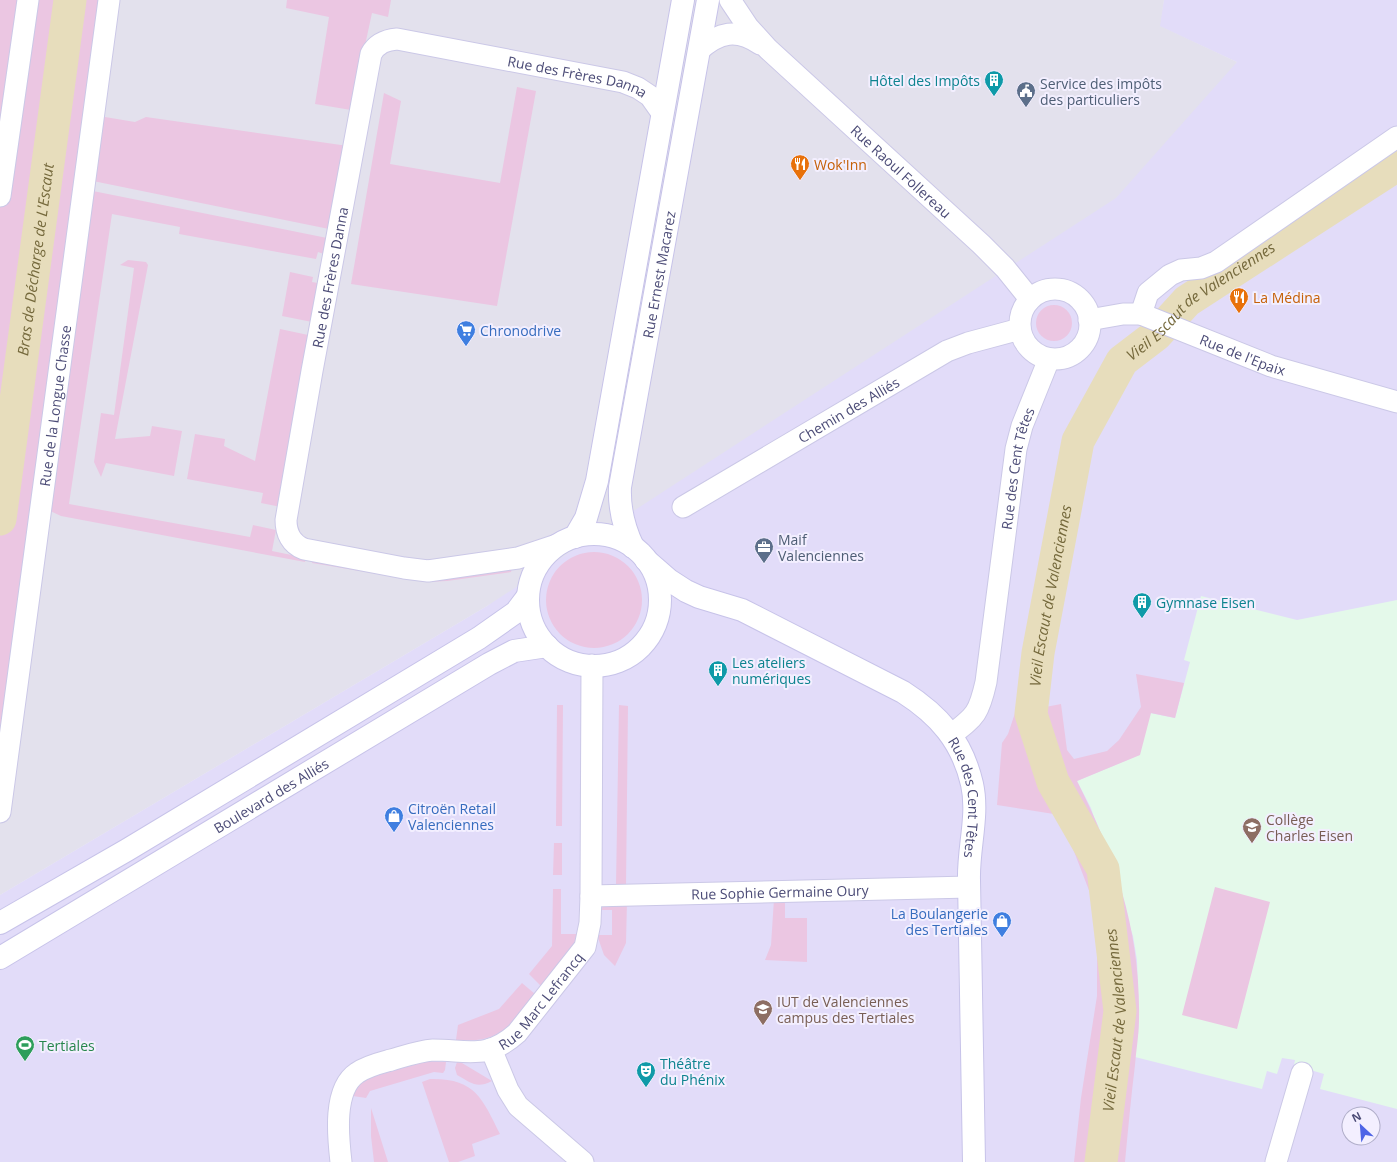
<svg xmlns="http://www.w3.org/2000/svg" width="1397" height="1162" viewBox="0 0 1397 1162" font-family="'Open Sans',sans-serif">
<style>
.residential{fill:#e2dcf9;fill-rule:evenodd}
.industrial{fill:#e3e1ed}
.education{fill:#e4f9ea}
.green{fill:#ebc6e2}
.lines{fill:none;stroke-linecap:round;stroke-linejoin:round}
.river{stroke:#e7ddbc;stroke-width:33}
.street-casing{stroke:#cbc8e7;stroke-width:23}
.secondary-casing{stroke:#c7c3e9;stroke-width:24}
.street{stroke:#fff;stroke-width:21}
.secondary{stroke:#fff;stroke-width:22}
.labels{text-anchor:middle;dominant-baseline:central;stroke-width:4;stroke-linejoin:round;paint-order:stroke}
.street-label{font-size:14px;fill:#4c4c77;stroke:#f3efff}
.culture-label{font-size:14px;fill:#0d838f;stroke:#f3efff;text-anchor:start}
.service-label{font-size:14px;fill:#4e5e75;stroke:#f3efff;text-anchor:start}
.food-label{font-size:14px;fill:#c56008;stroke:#f3efff;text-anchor:start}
.shop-label{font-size:14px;fill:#366cbe;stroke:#f3efff;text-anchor:start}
.education-label{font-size:14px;fill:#785e54;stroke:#f3efff;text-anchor:start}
.leisure-label{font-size:14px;fill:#27864d;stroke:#f3efff;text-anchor:start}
.water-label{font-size:15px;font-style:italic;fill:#75693c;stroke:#f3efff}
</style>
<rect width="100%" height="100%" fill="#ede8fc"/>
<path class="residential" d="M1164 0H1397V1162H0V895L487 606 1237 62 1159 26ZM1349 1114H1373V1138H1349Z"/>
<path class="industrial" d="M100 0H1164L1160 26 1237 62 1116 198 487 606 0 895V732Z"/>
<path class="education" d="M1201 596 1297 620 1397 600V1109L1320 1089 1324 1074 1294 1065 1295 1060 1282 1058 1277 1074 1267 1071 1262 1089 1135 1057 1139 1021 1137 960 1133 936 1091 808 1077 781 1139 755 1150 713 1175 718 1190 662 1184 660Z"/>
<path class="green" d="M0 0H100L0 732Z
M287 0H391L388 17 372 13 351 110 315 104 329 17 286 8Z
M517 87 536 91 497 306 351 284 384 93 401 101 390 164 500 183Z
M99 116 135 122 146 117 348 146 334 230 93 181Z
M88 190 332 239 330 256 318 252 316 259 179 234 180 227 112 214 69 504 250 537 253 525 276 530 272 551 306 558 305 562 61 516 46 509Z
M128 260 146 262 148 265 115 439 150 436 152 426 182 431 174 476 106 463 101 477 94 462 101 413 114 415 134 268 120 265Z
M290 272 313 277 312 282 323 284 317 323 282 316Z
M1036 323a18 18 0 1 1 36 0a18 18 0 1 1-36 0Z
M280 329 313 336 281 507 261 503 263 493 187 479 195 434 225 439 224 446 255 461Z
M546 600a48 48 0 1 1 96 0a48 48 0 1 1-96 0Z
M312 559 513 565 511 572 447 581 426 582 312 563Z
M1136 674 1184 683 1175 718 1151 713 1140 755 1077 781C1116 859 1141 932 1139 1020 1139 1035 1136 1050 1135 1065 1131 1097 1128 1130 1125 1162H1074L1081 1098 1097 996V937L1095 906 1060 815 997 805 1002 743 1008 734 1015 713 1061 704 1067 750 1074 759 1107 751 1119 740 1141 707Z
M557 705H563L562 826H556Z
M619 705 628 706 626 886H616Z
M554 843H562V875H553Z
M1215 887 1270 902 1237 1029 1182 1015Z
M553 889H561V934H579L572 949 542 987 529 974 552 946Z
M785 898V918H807V962L765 960 771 945 774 899Z
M627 901 626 943 615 966 604 955 597 935H612V910H599L605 905Z
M522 983 535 994C510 1027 501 1043 456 1040L458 1025 499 1009Z
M427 1061 446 1062 445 1070 443 1073 434 1072 370 1091 366 1098 353 1096 358 1084 368 1078Z
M457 1062 462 1063 492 1081C476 1089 472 1083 457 1075L455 1068Z
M430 1079C475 1078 482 1098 500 1134L472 1144 475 1156 458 1162H449L422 1082Z
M371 1108 388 1162H374L371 1136Z"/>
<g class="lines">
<g class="river">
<path id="s1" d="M0 519 70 0"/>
<path id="s2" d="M1101 1162 1120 1011 1103 869 1053 782 1031 714 1038 653 1078 441 1122 361 1156 335 1187 301 1397 165"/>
</g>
<g class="street-casing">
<g id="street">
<path id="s3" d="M730 0 748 27 768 49 981 244 1005 268 1030 299"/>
<path d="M699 50C719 32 737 28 760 44"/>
<path d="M0 196 28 0"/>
<circle cx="1055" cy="324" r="35"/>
<path d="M1141 314 1148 293 1170 275 1181 270 1201 268 1216 262 1397 137"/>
<path id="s4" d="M1089 320 1123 314H1141L1271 366 1397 402"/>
<path id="s5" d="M683 507 947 351 968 343 1020 329"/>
<path id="s6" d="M557 545 518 558 428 571 404 568 304 549C291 544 286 533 286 520L312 371 371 54C377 43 386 40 397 39L623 82 638 88 650 96 662 113"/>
<path id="s7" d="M951 735C976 716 979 713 986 682L1016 449 1022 426 1049 359"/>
<path id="s8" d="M0 812 109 0"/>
<path id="s9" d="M591 896 969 887"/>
<path d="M491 1049 508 1090 518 1106 583 1162"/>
<path id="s10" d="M341 1162C338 1136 333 1089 357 1073 367 1066 380 1063 391 1060 405 1056 419 1051 433 1050 468 1050 487 1060 517 1033L585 947 590 923 591 896 592 665"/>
<path d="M1276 1162 1302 1073"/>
</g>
</g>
<g class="secondary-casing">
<g id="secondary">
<circle cx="594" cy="600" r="66"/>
<path d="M575 537 586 518 597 481 683 0"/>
<path id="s11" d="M633 547C624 528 619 508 620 487L708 0"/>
<path id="s12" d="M646 560 669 580 686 591 699 597 742 610 903 692C939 715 962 741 972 784 979 815 968 848 969 880 970 974 972 1068 974 1162"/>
<path d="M0 923 127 850 479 638 516 612 528 596"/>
<path id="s13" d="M0 958 489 664 514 651 547 646"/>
</g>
</g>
<use href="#street" class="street"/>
<use href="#secondary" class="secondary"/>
</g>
<defs>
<g id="building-pin" transform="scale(1)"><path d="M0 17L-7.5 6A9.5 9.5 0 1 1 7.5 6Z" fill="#0f9aa8" stroke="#f3efff"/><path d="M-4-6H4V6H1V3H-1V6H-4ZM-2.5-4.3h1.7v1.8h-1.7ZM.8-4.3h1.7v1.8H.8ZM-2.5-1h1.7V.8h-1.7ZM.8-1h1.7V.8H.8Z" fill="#fff"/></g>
<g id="civic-pin" transform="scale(1)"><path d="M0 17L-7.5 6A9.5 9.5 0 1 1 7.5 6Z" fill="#5c6f8a" stroke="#f3efff"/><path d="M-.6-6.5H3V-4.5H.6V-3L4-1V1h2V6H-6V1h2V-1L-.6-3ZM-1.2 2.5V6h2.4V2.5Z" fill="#fff"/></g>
<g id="restaurant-pin" transform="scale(1)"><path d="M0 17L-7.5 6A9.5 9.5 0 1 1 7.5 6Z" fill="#e8710a" stroke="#f3efff"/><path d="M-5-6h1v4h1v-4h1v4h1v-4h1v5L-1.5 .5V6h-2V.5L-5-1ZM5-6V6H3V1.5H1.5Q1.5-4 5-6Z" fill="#fff"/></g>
<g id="supermarket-pin" transform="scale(1)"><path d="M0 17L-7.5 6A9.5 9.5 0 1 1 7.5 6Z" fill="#3f7fe0" stroke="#f3efff"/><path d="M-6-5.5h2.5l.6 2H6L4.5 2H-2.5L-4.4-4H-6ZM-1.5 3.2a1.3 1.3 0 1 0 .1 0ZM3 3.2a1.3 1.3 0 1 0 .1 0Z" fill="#fff"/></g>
<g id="office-pin" transform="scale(1)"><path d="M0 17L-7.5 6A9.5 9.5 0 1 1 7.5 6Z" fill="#5c6f8a" stroke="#f3efff"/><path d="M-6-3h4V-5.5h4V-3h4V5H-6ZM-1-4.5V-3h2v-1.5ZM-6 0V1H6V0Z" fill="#fff"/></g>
<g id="shop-pin" transform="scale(1)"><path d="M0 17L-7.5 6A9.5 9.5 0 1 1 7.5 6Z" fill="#3f7fe0" stroke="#f3efff"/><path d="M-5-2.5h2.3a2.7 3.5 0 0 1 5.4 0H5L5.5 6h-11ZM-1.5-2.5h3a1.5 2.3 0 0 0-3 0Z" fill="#fff"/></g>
<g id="school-pin" transform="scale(1)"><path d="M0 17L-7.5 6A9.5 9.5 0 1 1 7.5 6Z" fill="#8d6e63" stroke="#f3efff"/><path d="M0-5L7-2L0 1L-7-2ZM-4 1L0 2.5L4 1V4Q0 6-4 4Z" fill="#fff"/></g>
<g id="university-pin" transform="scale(1)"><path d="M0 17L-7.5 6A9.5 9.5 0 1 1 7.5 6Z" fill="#8d6e63" stroke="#f3efff"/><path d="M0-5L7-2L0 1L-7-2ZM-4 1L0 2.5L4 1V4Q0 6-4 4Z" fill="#fff"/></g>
<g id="stadium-pin" transform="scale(1)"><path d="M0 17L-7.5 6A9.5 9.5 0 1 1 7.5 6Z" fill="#2e9e5b" stroke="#f3efff"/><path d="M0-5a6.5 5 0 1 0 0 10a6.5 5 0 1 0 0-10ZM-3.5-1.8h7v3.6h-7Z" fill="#fff"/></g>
<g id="theatre-pin" transform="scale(1)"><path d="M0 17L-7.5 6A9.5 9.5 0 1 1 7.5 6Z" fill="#0f9aa8" stroke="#f3efff"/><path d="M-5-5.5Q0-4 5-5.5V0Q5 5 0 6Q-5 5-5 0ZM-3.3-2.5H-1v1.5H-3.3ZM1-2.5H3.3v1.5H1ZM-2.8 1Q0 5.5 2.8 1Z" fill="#fff"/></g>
</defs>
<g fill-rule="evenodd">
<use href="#building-pin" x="994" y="80"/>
<use href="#civic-pin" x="1026" y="91"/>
<use href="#restaurant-pin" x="800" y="164"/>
<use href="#restaurant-pin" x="1239" y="297"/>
<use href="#supermarket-pin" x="466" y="330"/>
<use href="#office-pin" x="764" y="547"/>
<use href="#building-pin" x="1142" y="602"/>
<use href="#building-pin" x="718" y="670"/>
<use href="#shop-pin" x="394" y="816"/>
<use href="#school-pin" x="1252" y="827"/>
<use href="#shop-pin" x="1002" y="921"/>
<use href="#university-pin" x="763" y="1009"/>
<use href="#stadium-pin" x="25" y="1045"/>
<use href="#theatre-pin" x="646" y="1071"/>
</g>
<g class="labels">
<g class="street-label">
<text stroke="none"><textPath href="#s6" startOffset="984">Rue des Frères Danna</textPath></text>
<text stroke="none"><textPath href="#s3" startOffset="243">Rue Raoul Follereau</textPath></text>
<text stroke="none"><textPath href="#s11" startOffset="278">Rue Ernest Macarez</textPath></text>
<text stroke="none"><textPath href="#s6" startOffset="541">Rue des Frères Danna</textPath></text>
<text stroke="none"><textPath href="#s4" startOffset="162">Rue de l'Epaix</textPath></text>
<text stroke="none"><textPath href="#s8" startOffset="410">Rue de la Longue Chasse</textPath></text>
<text stroke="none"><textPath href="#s5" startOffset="192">Chemin des Alliés</textPath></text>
<text stroke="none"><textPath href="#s7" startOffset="282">Rue des Cent Têtes</textPath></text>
<text stroke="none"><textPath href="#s13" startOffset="316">Boulevard des Alliés</textPath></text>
<text stroke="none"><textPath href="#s12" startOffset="421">Rue des Cent Têtes</textPath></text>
<text stroke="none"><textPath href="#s9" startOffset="189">Rue Sophie Germaine Oury</textPath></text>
<text stroke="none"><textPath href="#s10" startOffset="303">Rue Marc Lefrancq</textPath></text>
</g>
<g class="culture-label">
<text x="980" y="80" text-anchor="end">Hôtel des Impôts</text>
<text x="1156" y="602">Gymnase Eisen</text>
<text x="732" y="662">Les ateliers<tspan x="732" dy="16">numériques</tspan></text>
<text x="660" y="1063">Théâtre<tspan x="660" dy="16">du Phénix</tspan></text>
</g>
<g class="service-label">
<text x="1040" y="83">Service des impôts<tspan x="1040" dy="16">des particuliers</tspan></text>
<text x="778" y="539">Maif<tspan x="778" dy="16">Valenciennes</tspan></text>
</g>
<g class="food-label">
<text x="814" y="164">Wok'Inn</text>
<text x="1253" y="297">La Médina</text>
</g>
<g class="shop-label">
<text x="480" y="330">Chronodrive</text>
<text x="408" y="808">Citroën Retail<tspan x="408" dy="16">Valenciennes</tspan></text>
<text x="988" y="913" text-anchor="end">La Boulangerie<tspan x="988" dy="16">des Tertiales</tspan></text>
</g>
<g class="education-label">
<text x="1266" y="819">Collège<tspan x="1266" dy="16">Charles Eisen</tspan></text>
<text x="777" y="1001">IUT de Valenciennes<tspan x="777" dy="16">campus des Tertiales</tspan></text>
</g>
<g class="leisure-label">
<text x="39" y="1045">Tertiales</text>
</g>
<g class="water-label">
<text stroke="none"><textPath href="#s1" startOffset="262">Bras de Décharge de L'Escaut</textPath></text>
<text stroke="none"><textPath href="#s2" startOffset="935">Vieil Escaut de Valenciennes</textPath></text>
<text stroke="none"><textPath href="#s2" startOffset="587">Vieil Escaut de Valenciennes</textPath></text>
<text stroke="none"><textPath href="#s2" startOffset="143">Vieil Escaut de Valenciennes</textPath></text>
</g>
</g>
<g transform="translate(1361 1126) rotate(334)"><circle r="19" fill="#f3efff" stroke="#b0aec9"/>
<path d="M0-3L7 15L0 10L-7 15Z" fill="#4e64e6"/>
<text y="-6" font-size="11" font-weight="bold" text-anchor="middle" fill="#4c4c77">N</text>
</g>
</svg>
